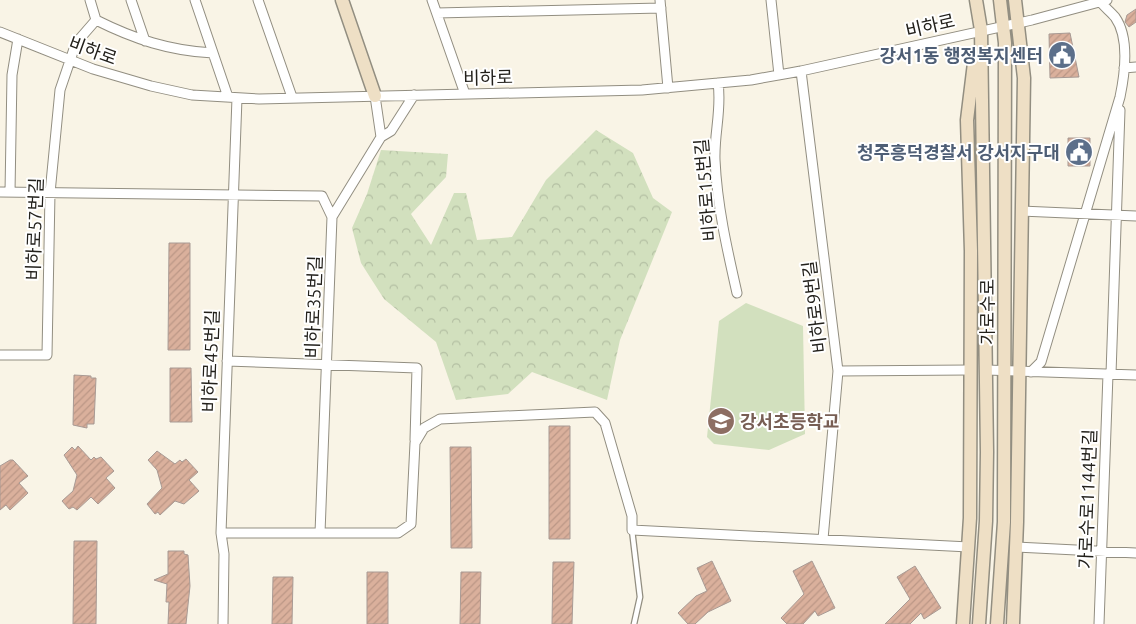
<svg xmlns="http://www.w3.org/2000/svg" width="1136" height="624" viewBox="0 0 1136 624" font-family="Ubuntu,'Noto Sans KR',sans-serif">
<style>
.forest{fill:url(#forest-crowns)}
.park{fill:#d2e0be}
.building{fill:url(#building-hatch);stroke:#a89a94}
.lines{fill:none;stroke-linecap:round;stroke-linejoin:round}
.lane-casing{stroke:#928e81;stroke-width:7}
.street-casing{stroke:#928e81;stroke-width:11}
.secondary-casing{stroke:#928e81;stroke-width:15}
.lane{stroke:#fff;stroke-width:4.5}
.street{stroke:#fff;stroke-width:9}
.secondary{stroke:#eedfc5;stroke-width:12}
.labels{text-anchor:middle;dominant-baseline:central;stroke-width:4;stroke-linejoin:round;paint-order:stroke}
.street-label{font-size:18px;fill:#23211c;stroke:#fff}
.service-label{font-size:18px;font-weight:bold;fill:#4e5e75;stroke:#fff;text-anchor:end}
.education-label{font-size:18px;font-weight:bold;fill:#785e54;stroke:#fff;text-anchor:start}
</style>
<defs>
<pattern id="forest-crowns" width="20" height="18" patternUnits="userSpaceOnUse" patternTransform="scale(1.25)"><rect width="20" height="18" fill="#d2e0be"/><path d="M2 6a3 3 0 1 1 6 0M12 15a3 3 0 1 1 6 0" fill="none" stroke="#b4c0a3"/></pattern>
<pattern id="building-hatch" width="6" height="6" patternUnits="userSpaceOnUse" patternTransform="scale(1.25)"><rect width="6" height="6" fill="#dab09c"/><path d="M-1 1l2-2M0 6l6-6M5 7l2-2" fill="none" stroke="#bb9786"/></pattern>
</defs>
<rect width="100%" height="100%" fill="#f9f4e6"/>
<path class="forest" d="M596 130 633 153 653 198 672 212 620 340 607 400 532 372 508 394 456 400 436 342 384 299 361 263 352 228 367 194 381 150 448 154 446 177 411 214 431 245 454 193H466L477 240 512 237 546 180Z"/>
<path class="park" d="M746 303 803 326 805 434 769 450 714 444 707 437 719 321Z"/>
<path class="building" d="M1136 9V22L1129 27 1125 22 1127 15Z
M1070 33 1079 77 1050 78 1049 34Z
M1068 138H1090V166H1068Z
M169 243H190V350H168Z
M170 368H191L192 422H170Z
M74 375 91 376V378H96L94 424H87V428L73 425Z
M549 426H570V539H549Z
M78 446 91 460 94 457 96 459 101 457 114 471 106 478 115 488 98 504 91 497 77 510 73 507 69 509 62 501 73 491 77 475 64 455 72 447 75 450Z
M450 447H471L472 548H451Z
M157 451 175 464 180 460 182 462 186 459 198 472 189 480 199 491 184 504 175 501 160 515 158 512 155 514 147 504 162 488 157 470 148 460Z
M10 460H13L28 476 19 483 28 493 10 510 6 505 0 510V466Z
M74 541H97L96 624H73Z
M168 551H184V554L188 555 190 586 186 624H168L169 602H166L167 584 154 580 168 574Z
M712 561 731 601 708 612 695 624H688L678 613 696 596 707 591 697 568Z
M812 561 835 608 818 616 815 611 803 624H787L781 618 804 594 793 571Z
M553 562H574L572 624H552Z
M915 566 941 608 924 619 921 613 910 624H885L910 599 897 577Z
M367 572H388V624H367Z
M461 572H481L480 624H460Z
M273 577H293L292 624H272Z"/>
<g class="lines">
<g class="lane-casing">
<path id="lane" d="M632 530 640 597 634 624"/>
</g>
<g class="street-casing">
<path id="street" d="M131 0 145 41
M195 0 228 97
M258 0 292 97
M432 0 465 94
M660 0 668 88
M771 0 779 75
M437 13 661 8
M96 20C134 39 170 51 213 53
M0 32 93 69 151 86 192 95 259 99 642 90 751 80 801 71 1032 20 1107 0
M1124 68 1136 67
M801 71 838 371 823 539
M718 83C722 109 714 133 715 160 717 205 727 249 737 293
M381 137 391 131 414 95
M0 192 322 196 332 217
M10 192 12 75 18 39
M1021 211 1136 216
M0 355H47L50 193 60 90 76 43 96 20 90 0
M227 361 417 368 415 440
M986 370 1136 375
M838 371 969 370
M1031 372 1041 362 1120 97C1125 73 1130 38 1115 17 1110 11 1103 6 1099 0
M1111 374 1120 110
M221 533H398L411 524 415 443 424 428 440 419 595 412 605 423 632 516V530L969 547
M320 533 332 217 381 137 375 96
M1016 547 1136 553
M223 624 224 554 221 533 237 98
M1099 624 1108 374"/>
</g>
<g class="secondary-casing">
<path id="secondary" d="M342 0 375 96
M976 0 981 30 987 452 986 521 979 624
M963 624 970 518 971 251 967 120 975 55
M997 624 1004 522 1005 43 1000 0
M1013 624 1017 522 1024 78 1015 0"/>
</g>
<use href="#lane" class="lane"/>
<use href="#street" class="street"/>
<use href="#secondary" class="secondary"/>
</g>
<defs>
<g id="civic-disc" transform="scale(1.4375)"><circle r="9.5" fill="#5c6f8a" stroke="#fff"/><path d="M-.6-6.5H3V-4.5H.6V-3L4-1V1h2V6H-6V1h2V-1L-.6-3ZM-1.2 2.5V6h2.4V2.5Z" fill="#fff"/></g>
<g id="school-disc" transform="scale(1.4375)"><circle r="9.5" fill="#8d6e63" stroke="#fff"/><path d="M0-5L7-2L0 1L-7-2ZM-4 1L0 2.5L4 1V4Q0 6-4 4Z" fill="#fff"/></g>
</defs>
<g fill-rule="evenodd">
<use href="#civic-disc" x="1062" y="55"/>
<use href="#civic-disc" x="1079" y="152"/>
<use href="#school-disc" x="721" y="421"/>
</g>
<g class="labels">
<g class="street-label">
<text transform="translate(930 25) rotate(-13)">비하로</text>
<text transform="translate(93 50) rotate(20)">비하로</text>
<text transform="translate(488 77) rotate(-1)">비하로</text>
<text transform="translate(705 190) rotate(-95)">비하로15번길</text>
<text transform="translate(34 229) rotate(-88)">비하로57번길</text>
<text transform="translate(313 307) rotate(-88)">비하로35번길</text>
<text transform="translate(814 307) rotate(-97)">비하로9번길</text>
<text transform="translate(987 312) rotate(-90)">가로수로</text>
<text transform="translate(210 361) rotate(-88)">비하로45번길</text>
<text transform="translate(1087 499) rotate(-88)">가로수로1144번길</text>
</g>
<g class="service-label">
<text x="1043" y="55">강서1동 행정복지센터</text>
<text x="1060" y="152">청주흥덕경찰서 강서지구대</text>
</g>
<g class="education-label">
<text x="740" y="421">강서초등학교</text>
</g>
</g>
</svg>
